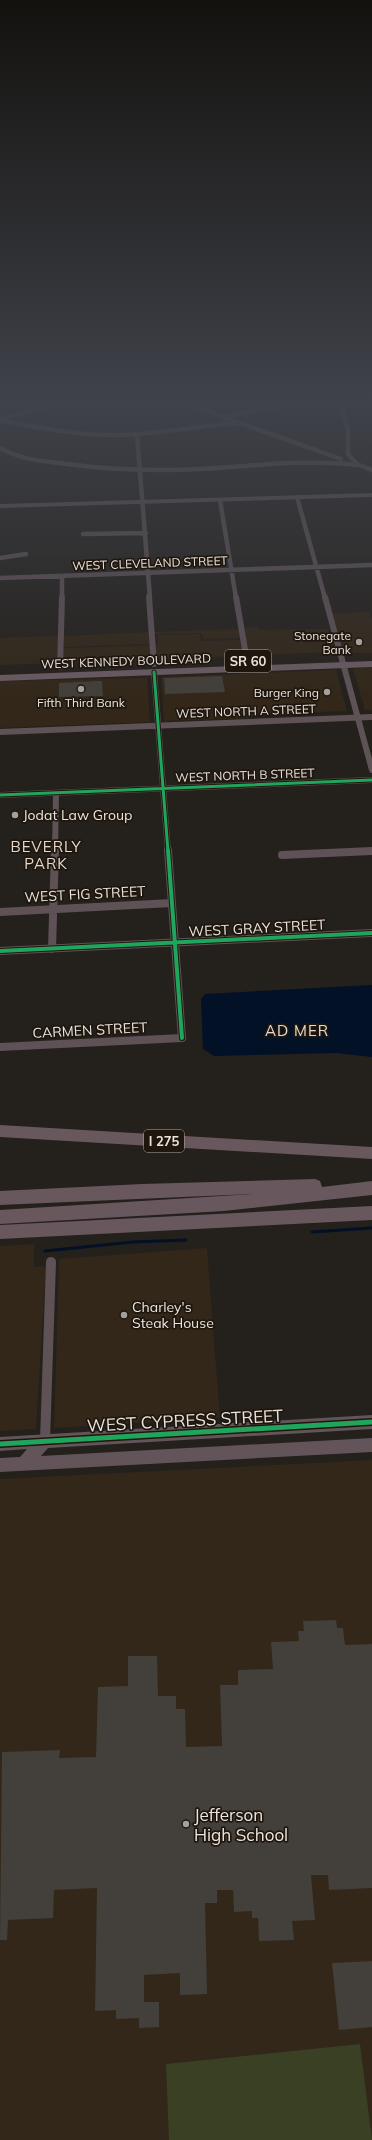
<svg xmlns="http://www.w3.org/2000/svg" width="372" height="2140" viewBox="0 0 372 2140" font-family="Mulish,sans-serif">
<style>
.built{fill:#322719}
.green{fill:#3a4024}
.water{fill:#031126}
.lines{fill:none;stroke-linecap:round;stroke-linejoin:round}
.stream{stroke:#031126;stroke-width:3}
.building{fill:#433f3a}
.street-far3{stroke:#5e5257;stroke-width:4.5}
.street-far2{stroke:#5e5257;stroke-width:6}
.street-far1{stroke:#5e5257;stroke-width:8}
.street{stroke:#5e5257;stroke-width:10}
.secondary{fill:#63545a;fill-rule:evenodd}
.primary{fill:#6b5b62;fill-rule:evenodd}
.highway{fill:#68575d;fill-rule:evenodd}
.cycleway-far2-casing{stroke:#1f170e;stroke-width:5}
.cycleway-far1-casing{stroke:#1f170e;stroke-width:6}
.cycleway-casing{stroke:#1f170e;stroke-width:8}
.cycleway-far2{stroke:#20a55d;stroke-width:3}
.cycleway-far1{stroke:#20a55d;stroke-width:4}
.cycleway{stroke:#20a55d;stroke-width:5}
.poi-dot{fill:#a5a09a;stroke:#1f170e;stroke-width:1.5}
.labels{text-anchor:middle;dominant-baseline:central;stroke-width:3.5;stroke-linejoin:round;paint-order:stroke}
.far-street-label{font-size:12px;fill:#ebe5df;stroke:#1f170e}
.far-poi-label{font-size:12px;fill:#ebe5df;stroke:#1f170e;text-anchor:end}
.shield{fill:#1f170e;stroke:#aea7a0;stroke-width:1}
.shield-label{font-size:13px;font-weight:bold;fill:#ebe5df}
.poi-label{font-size:14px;fill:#ebe5df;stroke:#1f170e;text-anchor:start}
.street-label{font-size:14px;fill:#ebe5df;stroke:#1f170e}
.neighbourhood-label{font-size:15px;letter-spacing:1px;fill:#e4d9cc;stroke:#1f170e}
.near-street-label{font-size:17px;fill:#ebe5df;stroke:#1f170e}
.near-poi-label{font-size:17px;fill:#ebe5df;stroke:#1f170e;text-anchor:start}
</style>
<rect width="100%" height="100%" fill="#24201b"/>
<path class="built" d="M369 612 372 620V653H344L333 614Z
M259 627V630L327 629 334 652 66 663 63 655V648L158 645V635L200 634 201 641 246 640 245 628Z
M239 629 240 638 204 639 201 633 155 634V632Z
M149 632 150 644 64 647V636Z
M58 636 57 663 0 665V638Z
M372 667V710H365L353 669Z
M336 670 347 711 262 714 247 718 164 721 161 677Z
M147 678 150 722 0 728V681Z
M34 1244V1267L46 1266 36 1429 0 1431V1246Z
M207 1248 220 1418 54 1428 59 1259Z
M372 1460V2140H0V1479Z"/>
<path class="green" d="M360 2044 372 2140H169L166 2064Z"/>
<path class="water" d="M372 985V1057L336 1053 214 1056 203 1049 201 999 205 994Z"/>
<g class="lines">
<path class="stream" d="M312 1232 372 1228
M45 1251 133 1242 186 1240"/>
</g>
<path class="building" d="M222 676 225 692 165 694 164 678Z
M98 681H102L103 696 59 697V683Z
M336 1620 337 1628H343L345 1645 372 1644V1888L329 1890 328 1875H311L315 1920 292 1921 294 1940 259 1941 258 1918H252V1911L234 1912 233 1890H217V1903H205L207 1994 180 1995V1973L144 1975V2002H159V2027L139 2028V2018L116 2019V2010L95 2011 97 1888 54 1890 53 1918 8 1920 7 1940H0L2 1752 60 1750 59 1758 96 1757 98 1687 128 1686V1656H157L158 1696H176V1709H185L186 1747 222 1746 220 1685H238V1670L273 1669 271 1642 299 1641 298 1631H304L303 1621Z
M372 1961V2027L339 2030 332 1963Z"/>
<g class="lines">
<path class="street-far3" d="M181 402 341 459
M340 403 348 429V454L358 465
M224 417 288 404 366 402
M1 419 61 402
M0 420C40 428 80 436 121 435 161 434 200 425 240 423
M137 434 150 598
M0 448C21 460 44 461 67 464 111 470 156 471 201 469 253 466 305 459 358 465
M354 463 372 470
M297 497 325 598
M220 500 236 598
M83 534 146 533
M0 558 26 554
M0 578 372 565
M62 598V576"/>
<path class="street-far2" d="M149 597 154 664
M236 597 247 661
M325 597 372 770
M60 667 62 597
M154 672 168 851
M0 732 372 717
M0 795 372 780
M55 851 56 793"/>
<path class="street-far1" d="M282 855 372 851
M0 912 172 903
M52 949 55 850
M0 951 372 933
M0 1047 182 1038 168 850"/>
<path class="street" d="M45 1441 51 1262"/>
<path class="secondary" d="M372 493V497L0 508V504Z
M372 1415V1429L48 1448 41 1456 372 1438V1452L0 1472V1458L20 1457 27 1449 0 1451V1437Z"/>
<path class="primary" d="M372 661V667L0 681V675Z"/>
<path class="highway" d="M0 1125 372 1147V1159L0 1137Z
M315 1179 320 1181 322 1187 372 1181V1195L224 1211 0 1224V1210L252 1194 0 1205V1191L142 1184Z
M372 1206V1220L0 1239V1225Z"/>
<g class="cycleway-far2-casing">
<path id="cycleway-far2" d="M154 672 168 851
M0 795 372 780"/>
</g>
<g class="cycleway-far1-casing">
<path id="cycleway-far1" d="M168 850 182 1038
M0 951 372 933"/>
</g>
<g class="cycleway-casing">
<path id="cycleway" d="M0 1444 372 1422"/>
</g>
<use href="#cycleway-far2" class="cycleway-far2"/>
<use href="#cycleway-far1" class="cycleway-far1"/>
<use href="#cycleway" class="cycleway"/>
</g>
<linearGradient id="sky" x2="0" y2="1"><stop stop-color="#14120f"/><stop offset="0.57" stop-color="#3f424a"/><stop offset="1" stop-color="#3f424a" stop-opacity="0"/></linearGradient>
<rect width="372" height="702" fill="url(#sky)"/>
<g class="poi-dot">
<circle cx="359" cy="642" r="4"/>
<circle cx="81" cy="689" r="4"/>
<circle cx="327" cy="692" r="4"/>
<circle cx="15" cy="815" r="4"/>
<circle cx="124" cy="1315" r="4"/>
<circle cx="186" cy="1824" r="4"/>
</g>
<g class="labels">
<g class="far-street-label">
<text transform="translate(150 563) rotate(-2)">WEST CLEVELAND STREET</text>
<text transform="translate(126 661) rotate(-2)">WEST KENNEDY BOULEVARD</text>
<text transform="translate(246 711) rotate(-2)">WEST NORTH A STREET</text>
<text transform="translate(245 775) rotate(-2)">WEST NORTH B STREET</text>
</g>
<g class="far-poi-label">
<text x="351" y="635">Stonegate<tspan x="351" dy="14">Bank</tspan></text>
<text x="319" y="692">Burger King</text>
<text x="81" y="702" text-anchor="middle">Fifth Third Bank</text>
</g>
<g class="shield">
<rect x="225" y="650" width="46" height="22" rx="3"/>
<rect x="144" y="1130" width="40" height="22" rx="3"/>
</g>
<g class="shield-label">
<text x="248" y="661">SR 60</text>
<text x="164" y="1141">I 275</text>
</g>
<g class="poi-label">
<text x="23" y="815">Jodat Law Group</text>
<text x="132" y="1307">Charley's<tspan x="132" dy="16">Steak House</tspan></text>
</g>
<g class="street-label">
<text transform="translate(85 894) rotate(-3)">WEST FIG STREET</text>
<text transform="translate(257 928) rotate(-3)">WEST GRAY STREET</text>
<text transform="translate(90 1030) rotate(-3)">CARMEN STREET</text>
</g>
<g class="neighbourhood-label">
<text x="46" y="846">BEVERLY<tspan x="46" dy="17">PARK</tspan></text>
<text x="297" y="1030">AD MER</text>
</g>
<g class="near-street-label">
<text transform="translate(185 1420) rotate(-3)">WEST CYPRESS STREET</text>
</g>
<g class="near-poi-label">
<text x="194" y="1814">Jefferson<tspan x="194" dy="20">High School</tspan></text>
</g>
</g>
</svg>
